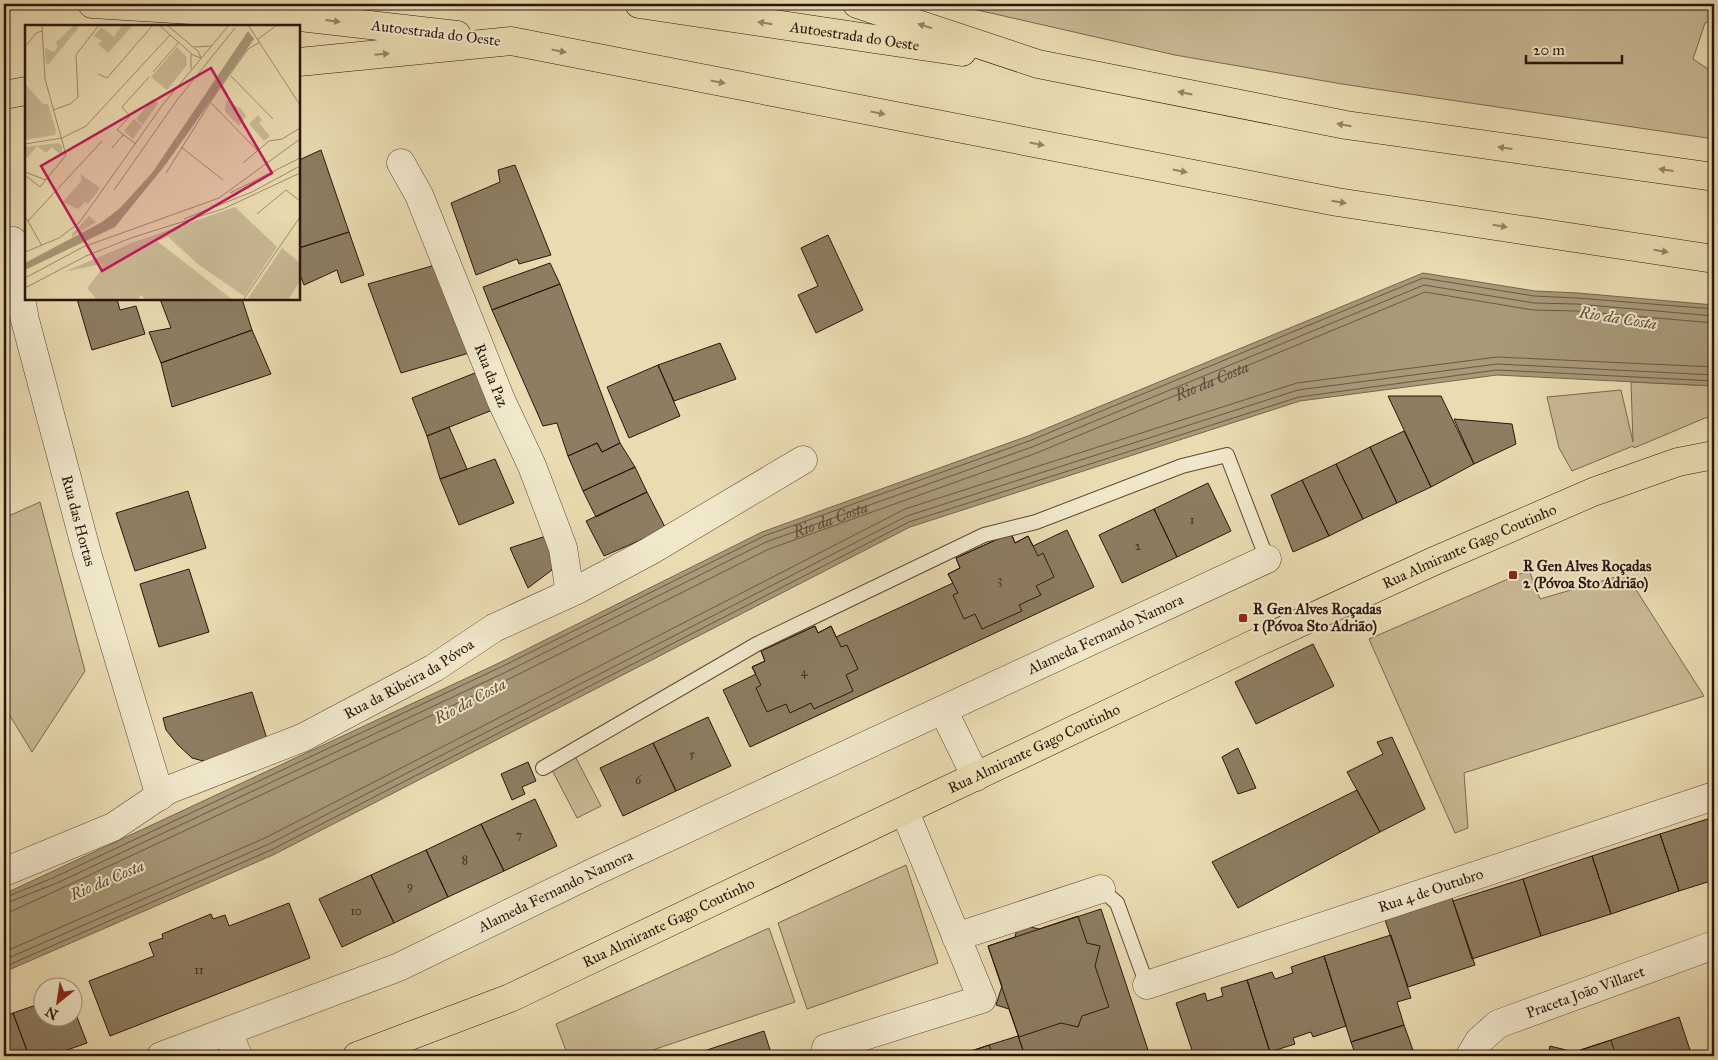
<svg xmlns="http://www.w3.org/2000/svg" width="1718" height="1060" viewBox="0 0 1718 1060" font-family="'IM FELL Great Primer',serif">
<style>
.green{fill:#c9ba95;stroke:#796850}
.water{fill:#a89979;stroke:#75654d}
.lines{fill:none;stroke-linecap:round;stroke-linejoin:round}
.shore{stroke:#685842;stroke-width:1}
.building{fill:#8d7d62;stroke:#29160c}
.lane-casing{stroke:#594835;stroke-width:16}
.street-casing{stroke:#594835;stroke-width:29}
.primary-casing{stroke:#29160c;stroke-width:29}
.highway-casing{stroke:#29160c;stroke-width:29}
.lane{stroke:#f1e8cc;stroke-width:14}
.street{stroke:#f1e8cc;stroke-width:28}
.primary{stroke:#eadcb1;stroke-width:28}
.highway{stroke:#eadcb1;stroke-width:28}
.oneway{fill:#938367}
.poi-dot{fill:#8f2418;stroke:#f1e8cc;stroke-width:2}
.labels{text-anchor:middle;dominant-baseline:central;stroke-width:4;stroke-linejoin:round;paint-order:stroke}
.number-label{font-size:12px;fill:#423022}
.street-label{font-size:15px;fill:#29160c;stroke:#f1e8cc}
.poi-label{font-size:15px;font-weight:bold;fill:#29160c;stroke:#f1e8cc;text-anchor:start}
.water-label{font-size:16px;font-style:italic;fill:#5c4a38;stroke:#f1e8cc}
.inset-road{fill:none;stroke:#9d8d6f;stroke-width:1}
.view{fill:#c2185b;fill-opacity:0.15;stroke:#c2185b;stroke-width:2.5}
.inset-edge{fill:none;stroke:#29160c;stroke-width:2.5}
</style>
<rect width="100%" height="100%" fill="#eadcb1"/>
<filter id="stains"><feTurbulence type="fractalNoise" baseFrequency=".004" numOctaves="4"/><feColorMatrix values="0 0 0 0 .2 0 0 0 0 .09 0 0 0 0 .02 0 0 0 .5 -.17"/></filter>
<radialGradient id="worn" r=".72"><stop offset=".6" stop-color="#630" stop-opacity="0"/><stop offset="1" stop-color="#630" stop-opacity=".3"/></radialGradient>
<path class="green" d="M951 4H1714V19L1705 23 1693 59 1714 73V139L1342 84 1175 55Z
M1631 382 1714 386V417L1705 418 1634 448 1633 446 1572 471 1559 448 1547 397 1621 390 1633 442Z
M40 502 85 671 32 752 4 706V518Z
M1529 570 1540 599 1626 574 1704 696 1464 773 1468 828 1455 833 1369 639Z
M575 756 601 806 577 818 551 768Z
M906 865 938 963 807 1009 778 923Z
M769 928 795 1002 635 1056H568L556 1024Z"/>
<path class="water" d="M1423 273 1535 291 1578 293 1714 305V386L1497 375 1300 401 910 527 273 855 4 972V894L499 663 762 532 1028 436Z"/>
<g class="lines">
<g class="shore">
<path d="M4 898 55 877 501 667 764 536 1029 441 1423 278 1534 296 1577 298 1714 309"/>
<path id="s1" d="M4 904 57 883 504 673 766 542 1032 447 1424 285 1534 303 1577 304 1714 316"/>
<path id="s2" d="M4 912 12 911 60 889 507 680 769 549 1034 454 1425 292 1533 310 1577 311 1714 323"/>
<path d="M4 952 265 838 905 509 1297 383 1497 357 1714 367"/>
<path d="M4 960 269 844 907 516 1298 390 1497 364 1714 375"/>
<path d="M4 967 271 850 909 522 1299 397 1497 370 1714 381"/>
</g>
</g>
<path class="building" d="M321 150 349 232 299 248V160Z
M515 165 551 255 519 264 517 259 476 275 451 203 500 182 498 170Z
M349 232 364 275 341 283 337 270 304 285 299 272V248Z
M828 235 863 310 816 333 798 295 818 286 801 248Z
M550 263 560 284 492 310 483 287Z
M439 264 476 351 401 373 368 284Z
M560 284 620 443 602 452 597 443 568 456 557 423 543 426 492 310Z
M77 299H117L120 310 136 306 145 334 92 350Z
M160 299H242L252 330 161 363 149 332 171 328Z
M252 330 271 374 172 407 161 363Z
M720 343 736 379 674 401 658 365Z
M658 365 680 416 629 438 607 387Z
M485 369 500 407 427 436 412 398Z
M1388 396H1441L1474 464 1431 487Z
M1454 419 1512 424 1516 444 1474 464Z
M449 427 467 469 440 479 427 436Z
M1404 431 1431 487 1397 503 1370 447Z
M597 443 602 452 620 443 635 467 583 491 568 456Z
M1370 447 1397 503 1363 519 1336 464Z
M495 459 514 503 459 525 440 479Z
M1336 464 1363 519 1329 536 1302 480Z
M635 467 647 492 596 517 583 491Z
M1302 480 1329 536 1293 552 1271 495Z
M1208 483 1231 531 1177 557 1154 509Z
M188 491 206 548 135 571 116 513Z
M647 492 666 529 604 556 586 521Z
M1154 509 1177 557 1122 583 1099 535Z
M1067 530 1094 587 750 747 723 690 756 674 752 667 765 661 761 651 815 626 818 633 831 626 836 637 953 583 948 574 960 568 956 558 1011 533 1015 543 1028 536 1033 546Z
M1011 533 1015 543 1028 536 1038 556 1043 553 1054 577 1036 586 1041 595 1019 605 1022 611 982 629 975 614 964 619 953 595 958 593 948 574 960 568 956 558Z
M549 535 555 556 552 570 528 588 510 548Z
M189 569 209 632 159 647 140 584Z
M815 626 818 633 831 626 841 647 847 645 858 669 846 675 853 691 814 709 811 703 790 713 786 704 767 712 756 688 761 685 752 667 765 661 761 651Z
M1313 644 1334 686 1256 724 1235 682Z
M252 692 267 739 207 762 192 758 178 745 166 730 163 718Z
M708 717 731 766 676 791 653 743Z
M1392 737 1425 809 1380 832 1347 772 1383 754 1377 742Z
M653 743 676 791 623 816 600 768Z
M1238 748 1256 788 1238 794 1222 757Z
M528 762 536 781 522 787 525 794 512 800 501 774Z
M1357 790 1380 832 1238 908 1212 862Z
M535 799 557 846 504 871 481 824Z
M1714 817V880L1679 891 1660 834Z
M481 824 504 871 448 897 426 850Z
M1660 834 1679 891 1611 914 1592 856Z
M426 850 448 897 394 923 371 875Z
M1592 856 1611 914 1541 936 1523 879Z
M371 875 394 923 342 947 319 899Z
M1523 879 1541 936 1472 959 1453 901Z
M1451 895 1475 965 1408 987 1384 917Z
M289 903 310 958 110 1036 89 981 154 956 149 943 163 938 162 934 211 914 213 919 225 915 229 926Z
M1101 909 1150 1056H1025L988 946Z
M1078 916 1087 943 1100 946 1095 966 1109 1007 1082 1016 1078 1027 1061 1023 1019 1037 1009 1009 996 1005 1002 986 988 946 1015 937 1018 924 1039 929Z
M1391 935 1411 998 1397 1002 1404 1025 1351 1042 1324 956Z
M1324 956 1346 1026 1313 1037 1311 1032 1293 1038 1295 1044 1270 1052 1247 980 1272 972 1275 979 1293 973 1291 967Z
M1247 980 1270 1052 1256 1056H1243L1242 1053 1233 1056H1194L1176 1003 1205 993 1207 1001 1223 996 1221 988Z
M42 1003V1018H72V1004L87 1043 50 1056H29L13 1013Z
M13 1013 29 1056H4V1017Z
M1679 1017 1692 1056H1563L1611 1040Z
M1404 1025 1415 1056H1356L1351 1042Z
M764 1031 772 1056H689Z
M1018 1036 1025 1056H956L989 1045Z
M1611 1040 1616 1056H1548L1550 1046 1574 1052Z
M989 1045 993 1056H957Z"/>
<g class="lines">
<g class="lane-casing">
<path id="lane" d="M543 768 757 644 984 535 1036 522 1182 466 1227 455 1267 559
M1101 889 1117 903 1147 985"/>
</g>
<g class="street-casing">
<g id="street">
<path id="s3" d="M401 163 419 195 501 400 532 466 563 548 570 593"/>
<path id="s4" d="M13 241 12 253 25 320 58 444 87 553 160 796"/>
<path d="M943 710 976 777"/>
<path id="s5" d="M4 872 113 827 168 790 302 738 434 668 494 628 579 589 650 551 803 460"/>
<path d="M956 937 1101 889"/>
<path id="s6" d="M1147 985 1714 796"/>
<path d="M228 1032 238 1056"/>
<path id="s7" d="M161 1056 399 967 596 871 1267 559"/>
<path d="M829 1056 826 1048 982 999 905 812"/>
<path id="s8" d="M1470 1056 1479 1041 1498 1024 1714 945"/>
</g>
</g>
<g class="primary-casing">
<g id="primary">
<path id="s9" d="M357 1056 510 998 1256 643 1432 562 1593 492 1678 462 1714 455"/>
</g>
</g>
<g class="highway-casing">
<g id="highway">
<path d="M92 4 291 16 457 35"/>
<path id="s10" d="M639 4 962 52"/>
<path d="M857 4 1038 64 1346 125 1714 177"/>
<path d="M299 62 511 41 1337 202 1714 259"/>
<path d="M4 95 26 91"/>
</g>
</g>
<use href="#lane" class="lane"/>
<use href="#street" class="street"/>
<use href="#primary" class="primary"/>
<use href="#highway" class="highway"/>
</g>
<defs><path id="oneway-solid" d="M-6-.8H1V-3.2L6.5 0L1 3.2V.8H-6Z" transform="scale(1.25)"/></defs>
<g class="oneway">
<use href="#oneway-solid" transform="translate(333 21) rotate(7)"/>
<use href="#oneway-solid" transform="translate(765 23) rotate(-171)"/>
<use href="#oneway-solid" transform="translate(925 26) rotate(-162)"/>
<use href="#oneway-solid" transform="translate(559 51) rotate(11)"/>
<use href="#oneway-solid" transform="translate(382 54) rotate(-5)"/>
<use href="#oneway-solid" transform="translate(718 82) rotate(11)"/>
<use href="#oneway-solid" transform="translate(1185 93) rotate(-169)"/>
<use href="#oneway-solid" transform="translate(878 113) rotate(11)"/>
<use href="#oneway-solid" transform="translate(1344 125) rotate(-170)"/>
<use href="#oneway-solid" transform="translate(1037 144) rotate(11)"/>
<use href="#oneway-solid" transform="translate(1505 148) rotate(-172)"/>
<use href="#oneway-solid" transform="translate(1666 170) rotate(-172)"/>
<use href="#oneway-solid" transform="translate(1180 171) rotate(11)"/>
<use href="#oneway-solid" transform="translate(1339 202) rotate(9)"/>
<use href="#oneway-solid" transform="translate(1500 226) rotate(9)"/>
<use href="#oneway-solid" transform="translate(1661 251) rotate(9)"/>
</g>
<g class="poi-dot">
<rect x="1508" y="570" width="10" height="10" rx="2.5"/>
<rect x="1238" y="613" width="10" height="10" rx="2.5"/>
</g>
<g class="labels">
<g class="number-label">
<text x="1192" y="520">1</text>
<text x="1138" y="546">2</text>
<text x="1000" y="580">3</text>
<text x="804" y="672">4</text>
<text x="692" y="754">5</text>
<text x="638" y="780">6</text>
<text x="519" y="835">7</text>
<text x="465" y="860">8</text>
<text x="410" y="886">9</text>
<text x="356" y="911">10</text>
<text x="199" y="970">11</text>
</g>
<g class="street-label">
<text transform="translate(436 33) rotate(7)">Autoestrada do Oeste</text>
<text stroke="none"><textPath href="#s10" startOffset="218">Autoestrada do Oeste</textPath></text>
<text stroke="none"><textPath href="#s3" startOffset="231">Rua da Paz</textPath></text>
<text stroke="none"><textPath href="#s4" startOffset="288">Rua das Hortas</textPath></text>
<text stroke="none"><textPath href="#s9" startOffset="1224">Rua Almirante Gago Coutinho</textPath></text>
<text stroke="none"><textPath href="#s7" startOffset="1035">Alameda Fernando Namora</textPath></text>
<text stroke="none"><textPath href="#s5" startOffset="450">Rua da Ribeira da Póvoa</textPath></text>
<text stroke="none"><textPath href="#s9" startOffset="744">Rua Almirante Gago Coutinho</textPath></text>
<text stroke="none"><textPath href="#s7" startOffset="428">Alameda Fernando Namora</textPath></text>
<text stroke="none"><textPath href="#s6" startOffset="299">Rua 4 de Outubro</textPath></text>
<text stroke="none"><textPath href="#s9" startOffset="339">Rua Almirante Gago Coutinho</textPath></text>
<text stroke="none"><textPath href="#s8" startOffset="136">Praceta João Villaret</textPath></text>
</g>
<g class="poi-label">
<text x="1523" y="566">R Gen Alves Roçadas<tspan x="1523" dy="17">2 (Póvoa Sto Adrião)</tspan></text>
<text x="1253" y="609">R Gen Alves Roçadas<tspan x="1253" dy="17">1 (Póvoa Sto Adrião)</tspan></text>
</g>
<g class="water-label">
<text transform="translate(1618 318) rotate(9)">Rio da Costa</text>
<text stroke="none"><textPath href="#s2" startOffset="1321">Rio da Costa</textPath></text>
<text stroke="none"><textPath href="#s1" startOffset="912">Rio da Costa</textPath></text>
<text transform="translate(470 701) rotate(-28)">Rio da Costa</text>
<text transform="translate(107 880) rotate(-23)">Rio da Costa</text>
</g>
</g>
<g transform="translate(25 25)">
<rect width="275" height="275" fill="#eadcb1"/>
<path d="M49 0 54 2 24 39 21 38 20 23 29 27 33 21 30 18ZM97 0H108L83 28 73 19 77 16 69 11 76 2 89 12ZM152 22 161 31 162 40 142 65 126 52ZM0 59 18 79H23L31 106 30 110 0 115ZM128 74 133 78 118 100 111 94ZM201 75 216 84 221 91 214 101 200 86ZM233 90 237 95 234 98 245 111 239 116 224 99ZM109 94 117 101 108 114 99 106ZM33 118 37 121V131L27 122 21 128 12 121 2 133 0 131V122ZM55 149 75 163 63 179 60 177 53 184 38 177 57 155ZM210 182 252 222 219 271 174 240 143 212 132 216 208 275H122L116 270 112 275H72L62 263 77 244 76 239 39 247 109 217ZM64 191 71 197 47 212V209ZM257 223 275 238V256L263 275H222Z" fill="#c9ba95"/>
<path d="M223 6 229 14 141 139 90 202 0 245V238L77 197 95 183 127 148Z" fill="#a89979"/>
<path class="inset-road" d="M134 0 168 30 176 33M142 0 173 26 176 33M223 0 275 80M233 14 252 0M0 22 11 8 17 6M169 22 186 21M166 29V44M128 47 154 17M73 49 82 53 128 0M206 51 248 94M186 78 232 125M28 85 45 79 53 72 51 30 74 0M0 119 37 113 61 101 145 10M111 119 92 105 105 91 97 82 124 52M156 122 198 155M87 123 98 110M218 138 244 116 257 114 275 103M0 147 21 155M141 148 188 73 223 24 235 17M0 150 15 162 41 130 20 54 17 0M89 165 152 75 210 3M205 168 275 133M232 189 261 165 275 176M0 191 17 221M159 194 227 167 275 141M3 196 77 116M0 227 34 213 54 198 139 78 204 0M0 253 58 222 194 173 275 114M0 263 61 231 106 213 198 184 275 148M218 275 275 192"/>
<path class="view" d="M186 43 247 148 77 246 16 141Z"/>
<rect width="275" height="275" class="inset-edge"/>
</g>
<rect width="1718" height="1060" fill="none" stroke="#eadcb1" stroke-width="20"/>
<rect x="5" y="5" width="1708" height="1050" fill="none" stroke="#29160c" stroke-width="2.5"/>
<rect x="10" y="10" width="1698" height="1040" fill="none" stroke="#29160c"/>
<g transform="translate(58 1002) rotate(210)"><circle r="24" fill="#f1e8cc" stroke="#a1947f"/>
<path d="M0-4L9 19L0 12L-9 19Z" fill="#8f2418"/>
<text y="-8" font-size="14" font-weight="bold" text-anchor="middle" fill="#29160c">N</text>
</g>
<path d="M1526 55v8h96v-8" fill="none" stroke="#29160c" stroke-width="2.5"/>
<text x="1533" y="55" font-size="15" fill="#29160c" stroke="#f1e8cc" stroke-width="4" paint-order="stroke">20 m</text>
<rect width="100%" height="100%" filter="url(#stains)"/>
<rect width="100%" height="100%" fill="url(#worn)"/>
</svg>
